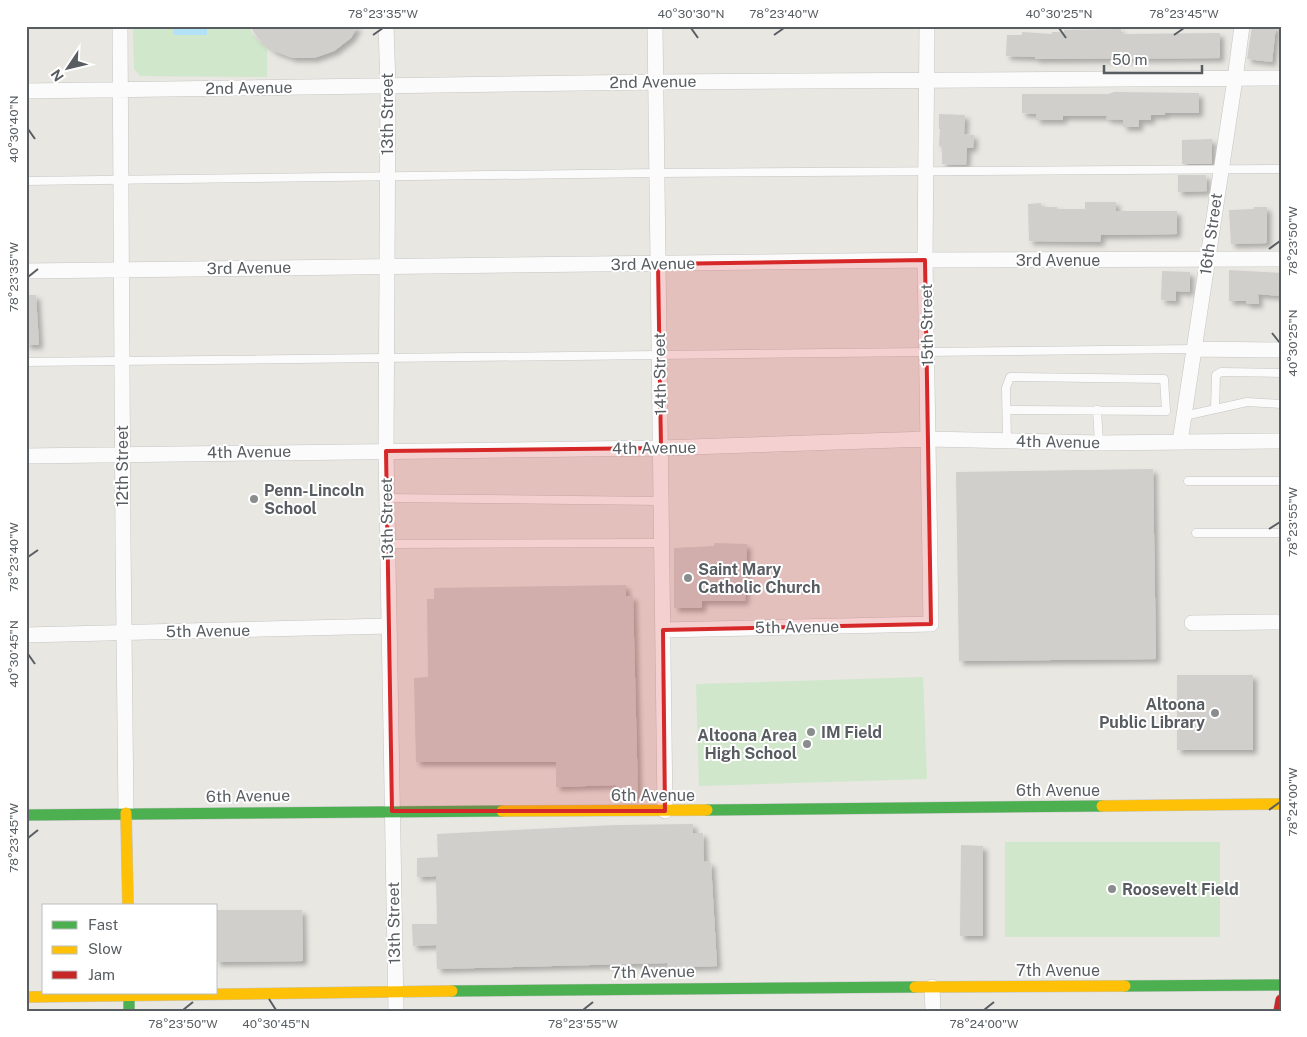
<svg xmlns="http://www.w3.org/2000/svg" width="1307" height="1037" viewBox="0 0 1307 1037" font-family="'Public Sans',sans-serif">
<style>
.green{fill:#d0e7cb}
.water{fill:#b3e1f6}
.building{fill:#d0cfcc;filter:url(#shadow)}
.lines{fill:none;stroke-linecap:round;stroke-linejoin:round}
.lane-casing{stroke:#c5c5c3;stroke-width:9}
.street-casing{stroke:#c5c5c3;stroke-width:16}
.fast-casing{stroke:#c5c6c6;stroke-width:12}
.slow-casing{stroke:#c5c6c6;stroke-width:12}
.jam-casing{stroke:#c5c6c6;stroke-width:12}
.lane{stroke:#fcfbfb;stroke-width:8}
.street{stroke:#fcfbfb;stroke-width:15}
.fast{stroke:#4caf50;stroke-width:11}
.slow{stroke:#ffc107;stroke-width:11}
.jam{stroke:#c62828;stroke-width:11}
.marked{fill:#d62828;fill-opacity:0.2;stroke:#d62828;stroke-width:4;stroke-linejoin:round}
.ticks{fill:none;stroke:#585d61;stroke-width:2}
.poi-dot{fill:#8a8d8e;stroke:#fff;stroke-width:2}
.labels{text-anchor:middle;dominant-baseline:central;stroke-width:4;stroke-linejoin:round;paint-order:stroke}
.street-label{font-size:16px;fill:#585d61;stroke:#fff}
.poi-label{font-size:16px;font-weight:bold;fill:#585d61;stroke:#fff;text-anchor:start}
.neatline{fill:none;stroke:#585d61;stroke-width:2}
.ticks-label{font-size:12px;text-anchor:middle;fill:#585d61}
</style>
<defs>
<filter id="shadow"><feDropShadow dx="4" dy="4" stdDeviation="2.5" flood-color="#0004"/></filter>
</defs>
<rect width="100%" height="100%" fill="#e8e7e2"/>
<path class="green" d="M133 26H249L252 34 267 49V77L140 76 134 69Z
M923 677 927 779 699 786 696 684Z
M1005 842H1220V937H1005Z"/>
<path class="water" d="M173 26H207V35H174Z"/>
<path class="building" d="M250 26H358L351 38 334 51 314 58H293L274 51 258 38Z
M1252 26H1276L1272 62 1247 59Z
M1121 29V34L1220 33V58L1035 59V57L1006 56 1007 35H1022V32L1052 34V32H1064V30Z
M1114 92 1199 93V113H1165V115H1151V120H1139V127H1123V120L1106 119 1107 116H1063V120H1036V114L1022 113V94H1108Z
M939 114 965 115 964 134 974 135 973 148H967L966 165 942 164V147L939 146 940 129H939Z
M1212 139V164H1182V140Z
M1178 175H1206L1207 191 1178 192Z
M1085 202H1116V211H1177V234L1101 235 1100 242 1029 241 1028 204 1041 203V207H1057V209H1085Z
M1254 207H1267V243L1231 244 1229 210 1254 209Z
M1229 270 1281 273V296L1258 294 1259 304H1246V301H1229Z
M1162 271 1190 272V292L1176 291V301L1161 300Z
M26 295H36L39 345H26Z
M1153 469 1156 659 959 661 956 472Z
M714 543 747 544 745 601H702V608H674V548L714 546Z
M626 585V596H633L638 797H617L616 785 556 787V762H416L414 678 428 677 427 599H434V588Z
M1177 675H1253V750H1177Z
M693 824V833H703L704 861 711 863 717 966 669 968 667 963 437 969 436 945 413 946 412 924H437L436 876 417 877V858L438 857 437 834 616 825Z
M961 845 983 846V936H960Z
M216 910H302L303 961 216 962Z"/>
<g class="lines">
<g class="lane-casing">
<path id="lane" d="M26 181 657 173 1281 169
M26 362 1194 349
M1215 409 1216 375 1221 372 1281 373
M1097 410 1099 443
M1184 416 1247 402 1281 404
M1007 441 1006 388 1010 377 1164 379 1166 411 1007 410
M1188 481H1281
M387 498 661 501
M1196 533H1281
M388 544 662 543"/>
</g>
<g class="street-casing">
<path id="street" d="M120 26 123 543 126 813
M386 26 388 86 386 451 396 1011
M655 26 665 811
M26 91 656 82 1281 78
M26 271 925 260 1281 259
M1194 349 1281 350
M1180 442 1235 79 1242 26
M26 456 661 448 928 439 1099 443 1281 441
M1192 623 1281 622
M663 630 931 624 925 260 927 26
M26 635 389 626
M932 987 933 1011"/>
</g>
<g class="fast-casing">
<path id="fast" d="M707 810 1102 806
M26 815 502 811
M1125 986 1281 985
M452 991 915 987
M129 993V1011"/>
</g>
<g class="slow-casing">
<path id="slow" d="M1102 806 1281 804
M502 811 707 810
M126 813 128 906
M915 987 1125 986
M26 997 452 991"/>
</g>
<g class="jam-casing">
<path id="jam" d="M1279 1011 1281 1000"/>
</g>
<use href="#lane" class="lane"/>
<use href="#street" class="street"/>
<use href="#fast" class="fast"/>
<use href="#slow" class="slow"/>
<use href="#jam" class="jam"/>
</g>
<path class="marked" d="M925 260 931 624 663 630 665 811H392L386 451 661 448 658 264Z"/>
<path class="ticks" d="M691 28 698 38M1059 28 1066 38M373 35 383 28M774 35 784 28M1174 35 1184 28M28 129 35 139M1269 249 1280 241M28 277 38 269M1272 333 1280 343M1269 529 1280 522M28 557 38 550M28 654 35 664M1269 810 1280 802M28 838 38 830M269 999 276 1010M183 1010 193 1002M583 1010 593 1002M984 1010 994 1002"/>
<g class="poi-dot">
<circle cx="254" cy="499" r="5"/>
<circle cx="688" cy="578" r="5"/>
<circle cx="1215" cy="713" r="5"/>
<circle cx="811" cy="732" r="5"/>
<circle cx="807" cy="744" r="5"/>
<circle cx="1112" cy="889" r="5"/>
</g>
<g class="labels">
<g class="street-label">
<text transform="translate(653 82) rotate(-1)">2nd Avenue</text>
<text transform="translate(249 88) rotate(-1)">2nd Avenue</text>
<text transform="translate(387 114) rotate(-90)">13th Street</text>
<text transform="translate(1211 234) rotate(-82)">16th Street</text>
<text x="1058" y="260">3rd Avenue</text>
<text transform="translate(653 264) rotate(-1)">3rd Avenue</text>
<text transform="translate(249 268) rotate(-1)">3rd Avenue</text>
<text transform="translate(927 325) rotate(-91)">15th Street</text>
<text transform="translate(660 374) rotate(-91)">14th Street</text>
<text transform="translate(1058 442) rotate(1)">4th Avenue</text>
<text transform="translate(654 448) rotate(-1)">4th Avenue</text>
<text transform="translate(249 452) rotate(-1)">4th Avenue</text>
<text transform="translate(122 466) rotate(-90)">12th Street</text>
<text transform="translate(387 519) rotate(-91)">13th Street</text>
<text transform="translate(797 627) rotate(-1)">5th Avenue</text>
<text transform="translate(208 631) rotate(-1)">5th Avenue</text>
<text x="1058" y="790">6th Avenue</text>
<text x="653" y="795">6th Avenue</text>
<text transform="translate(248 796) rotate(-1)">6th Avenue</text>
<text transform="translate(394 923) rotate(-91)">13th Street</text>
<text x="1058" y="970">7th Avenue</text>
<text transform="translate(653 972) rotate(-1)">7th Avenue</text>
</g>
<g class="poi-label">
<text x="264" y="490">Penn-Lincoln<tspan x="264" dy="18">School</tspan></text>
<text x="698" y="569">Saint Mary<tspan x="698" dy="18">Catholic Church</tspan></text>
<text x="1205" y="704" text-anchor="end">Altoona<tspan x="1205" dy="18">Public Library</tspan></text>
<text x="821" y="732">IM Field</text>
<text x="797" y="735" text-anchor="end">Altoona Area<tspan x="797" dy="18">High School</tspan></text>
<text x="1122" y="889">Roosevelt Field</text>
</g>
</g>
<rect width="1307" height="1037" fill="none" stroke="#ffffff" stroke-width="55"/>
<rect x="42" y="904" width="175" height="90" fill="#ffffff" stroke="#bcbec0"/>
<rect x="52" y="921" width="25" height="8" fill="#4caf50" stroke="#bcbec0"/>
<text x="88" y="930" font-size="15" fill="#585d61">Fast</text>
<rect x="52" y="946" width="25" height="8" fill="#ffc107" stroke="#bcbec0"/>
<text x="88" y="954" font-size="15" fill="#585d61">Slow</text>
<rect x="52" y="971" width="25" height="8" fill="#c62828" stroke="#bcbec0"/>
<text x="88" y="980" font-size="15" fill="#585d61">Jam</text>
<g transform="translate(68 68) rotate(235)" stroke="#ffffff" stroke-width="4" paint-order="stroke">
<path d="M0-4L9 19L0 12L-9 19Z" fill="#585d61"/>
<text y="-8" font-size="14" font-weight="bold" text-anchor="middle" fill="#585d61">N</text>
</g>
<path d="M1104 65v8h98v-8" fill="none" stroke="#585d61" stroke-width="2.5"/>
<text x="1112" y="65" font-size="15" fill="#585d61" stroke="#ffffff" stroke-width="4" paint-order="stroke">50 m</text>
<rect x="28" y="28" width="1252" height="982" class="neatline"/>
<g class="ticks-label">
<text x="383" y="18">78°23'35"W</text>
<text x="691" y="18">40°30'30"N</text>
<text x="784" y="18">78°23'40"W</text>
<text x="1059" y="18">40°30'25"N</text>
<text x="1184" y="18">78°23'45"W</text>
<text transform="translate(14 129) rotate(-90)" y="4">40°30'40"N</text>
<text transform="translate(1293 241) rotate(-90)" y="4">78°23'50"W</text>
<text transform="translate(14 277) rotate(-90)" y="4">78°23'35"W</text>
<text transform="translate(1293 343) rotate(-90)" y="4">40°30'25"N</text>
<text transform="translate(1293 522) rotate(-90)" y="4">78°23'55"W</text>
<text transform="translate(14 557) rotate(-90)" y="4">78°23'40"W</text>
<text transform="translate(14 654) rotate(-90)" y="4">40°30'45"N</text>
<text transform="translate(1293 802) rotate(-90)" y="4">78°24'00"W</text>
<text transform="translate(14 838) rotate(-90)" y="4">78°23'45"W</text>
<text x="183" y="1028">78°23'50"W</text>
<text x="276" y="1028">40°30'45"N</text>
<text x="583" y="1028">78°23'55"W</text>
<text x="984" y="1028">78°24'00"W</text>
</g>
</svg>
